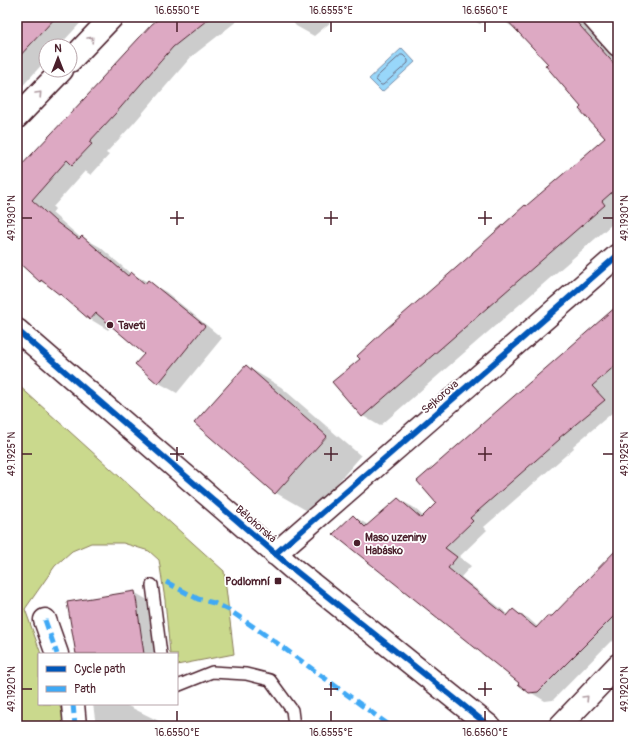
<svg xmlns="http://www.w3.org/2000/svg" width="635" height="743" viewBox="0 0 635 743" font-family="Pangolin,sans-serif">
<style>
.green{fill:#cad98d;stroke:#8a7c5c}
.water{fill:#98d7fa;stroke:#798da7}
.shadow{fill:#0003}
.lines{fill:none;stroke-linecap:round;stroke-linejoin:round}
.shore{stroke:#69697e;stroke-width:1}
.building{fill:#dda9c3;stroke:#4a1f2b}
.lane-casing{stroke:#4a1f2b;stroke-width:14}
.street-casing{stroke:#4a1f2b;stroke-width:25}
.lane{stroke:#fff;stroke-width:11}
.street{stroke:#fff;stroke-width:22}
.quiet{stroke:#3fa9f5;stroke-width:5;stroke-dasharray:10 5;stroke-linecap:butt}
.cycleway-casing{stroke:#fff;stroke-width:8}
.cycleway{stroke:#0057b8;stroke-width:6}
.oneway{stroke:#ae9aa0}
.ticks{fill:none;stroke:#4a1f2b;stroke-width:1.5}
.poi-dot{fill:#4a1f2b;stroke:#fff;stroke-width:1.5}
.labels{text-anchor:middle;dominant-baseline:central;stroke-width:3.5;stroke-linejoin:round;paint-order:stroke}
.poi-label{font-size:11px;font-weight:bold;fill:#4a1f2b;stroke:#fff;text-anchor:start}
.street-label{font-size:11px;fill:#4a1f2b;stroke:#fff}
.neatline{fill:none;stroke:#4a1f2b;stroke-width:1.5}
.ticks-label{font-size:10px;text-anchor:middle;fill:#4a1f2b}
</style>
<rect width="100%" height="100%" fill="#fff"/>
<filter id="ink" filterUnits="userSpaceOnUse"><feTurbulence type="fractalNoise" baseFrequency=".025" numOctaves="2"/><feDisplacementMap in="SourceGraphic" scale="8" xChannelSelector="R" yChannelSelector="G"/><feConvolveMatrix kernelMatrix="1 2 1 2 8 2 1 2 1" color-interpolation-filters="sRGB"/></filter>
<g filter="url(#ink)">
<path class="green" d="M17 384 224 571 234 654 177 665V654H170L165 600 159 560 149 551 123 543H91L72 551 55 566 25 609 41 654H39V704H59L66 723 64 726H17Z"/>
<path class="water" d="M402 48 415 62 382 92 369 79Z"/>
<path class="shadow" d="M17 17H86L59 46H46V60L17 92Z
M163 17H242L191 57 133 124 106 153 109 155 91 175 85 171 53 207 55 209 52 213 74 232 81 238 82 237 100 247 131 274V273L166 292 222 338 177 393 159 383 145 353 112 326 108 330 90 319 52 287 40 281 17 260V171Z
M289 17H328L331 22 314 36 296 26Z
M467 17H488L480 24Z
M500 17H579L618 60V192L615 195 618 198V219L380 426 363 416 361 359 527 207 607 138 549 64 517 30 505 22Z
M618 307V408L573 446 574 448 484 527 487 530 459 557 471 566 461 577 509 615 513 610 528 618 538 627 553 617 618 549V636L612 642 611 641 553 700 545 701 530 692 353 516 368 525 398 499 413 507 424 517Z
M246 366 281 387 361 456 311 513 276 493 196 423Z
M134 592 156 605 164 654H77Z
M93 704H124L169 726H96Z"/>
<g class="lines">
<path class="shore" d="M401 55H403L408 60V63L383 85H381L376 80V78Z"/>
</g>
<path class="building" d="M17 17H56L17 59Z
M161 17H211L173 47 115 114 89 142 92 144 72 165 67 160 32 200 55 221 79 239 82 236 128 276 131 272 145 284 148 280 205 326 158 384 135 364 144 354 96 313 90 320 60 294V295L41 280 40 282 17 261V170L102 80 101 79 152 24Z
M504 17H572L618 68V187L602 201 605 205 362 417 332 382 360 359 357 356 386 329 472 254V253L525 205 526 206 605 138 579 109 581 107 545 65 548 64Z
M618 305V363L592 386 605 400 559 438 560 439 470 518 473 521 445 548 457 557 448 568 507 616 513 609 536 628 547 616H552L618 548V612L538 692 529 693 518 684 519 683 333 534 353 515 365 527 398 498 421 518 436 503 417 481Z
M246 365 327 436 275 494 194 423Z
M135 591 144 654H76L67 602Z"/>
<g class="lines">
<g class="lane-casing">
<path id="lane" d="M152 585 161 654
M177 686 212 672 246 674 270 680 292 710 294 726"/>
</g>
<g class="street-casing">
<path id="street" d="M593 17 618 45
M70 61 112 17
M17 117 62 70
M17 330 292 568 489 726
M275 554 618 255
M45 620 57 654
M73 704 75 726
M560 726 618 665"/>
</g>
<use href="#lane" class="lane"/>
<use href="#street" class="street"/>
<path class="quiet" d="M166 582 198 599 214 603 229 610 274 641 390 726
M45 620 57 654
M73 704 75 726"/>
<g class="cycleway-casing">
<path id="cycleway" d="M17 330 292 568 489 726
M275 554 618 255"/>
</g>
<use href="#cycleway" class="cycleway"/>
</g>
<defs><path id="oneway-chevron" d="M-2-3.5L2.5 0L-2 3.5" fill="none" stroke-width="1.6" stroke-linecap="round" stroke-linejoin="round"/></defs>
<g class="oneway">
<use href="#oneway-chevron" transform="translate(91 39) rotate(-47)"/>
<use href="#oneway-chevron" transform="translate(39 94) rotate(-47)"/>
<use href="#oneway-chevron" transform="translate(586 698) rotate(-46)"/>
</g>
</g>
<path class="ticks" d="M177 22V32M331 22V32M485 22V32M177 211V225M331 211V225M485 211V225M22 218H32M170 218H184M324 218H338M478 218H492M603 218H613M177 447V461M331 447V461M485 447V461M22 454H32M170 454H184M324 454H338M478 454H492M603 454H613M331 682V696M485 682V696M22 689H32M324 689H338M478 689H492M603 689H613M177 711V721M331 711V721M485 711V721"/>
<g class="poi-dot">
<circle cx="110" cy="325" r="4"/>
<circle cx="357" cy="543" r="4"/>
<rect x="274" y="577" width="8" height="8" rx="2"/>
</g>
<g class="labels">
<g class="poi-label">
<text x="118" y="325">Taveti</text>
<text x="365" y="537">Maso uzeniny<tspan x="365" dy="13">Habásko</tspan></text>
<text x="270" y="581" text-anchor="end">Podlomní</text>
</g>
<g class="street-label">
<text transform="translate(440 397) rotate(-41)">Sejkorova</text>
<text transform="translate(256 524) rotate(41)">Bělohorská</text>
</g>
</g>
<rect width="635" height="743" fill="none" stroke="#fff" stroke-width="44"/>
<rect x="38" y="653" width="140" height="52" fill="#ffffff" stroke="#b7a5aa"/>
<rect x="46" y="666" width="20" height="6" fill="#0057b8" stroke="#b7a5aa"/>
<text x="74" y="673" font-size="12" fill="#4a1f2b">Cycle path</text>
<rect x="46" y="686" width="20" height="6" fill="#3fa9f5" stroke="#b7a5aa"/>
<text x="74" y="693" font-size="12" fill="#4a1f2b">Path</text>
<g transform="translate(58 58)"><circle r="19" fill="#ffffff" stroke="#b7a5aa"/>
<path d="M0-3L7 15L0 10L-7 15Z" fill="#4a1f2b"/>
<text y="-6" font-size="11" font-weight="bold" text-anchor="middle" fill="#4a1f2b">N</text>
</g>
<rect x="22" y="22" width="591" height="699" class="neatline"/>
<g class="ticks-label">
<text x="177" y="14">16.6550°E</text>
<text x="331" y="14">16.6555°E</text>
<text x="485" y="14">16.6560°E</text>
<text transform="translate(11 218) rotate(-90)" y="4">49.1930°N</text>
<text transform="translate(624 218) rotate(-90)" y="4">49.1930°N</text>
<text transform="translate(11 454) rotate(-90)" y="4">49.1925°N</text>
<text transform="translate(624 454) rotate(-90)" y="4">49.1925°N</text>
<text transform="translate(11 689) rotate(-90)" y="4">49.1920°N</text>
<text transform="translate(624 689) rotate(-90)" y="4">49.1920°N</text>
<text x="177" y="736">16.6550°E</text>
<text x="331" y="736">16.6555°E</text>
<text x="485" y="736">16.6560°E</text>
</g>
</svg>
